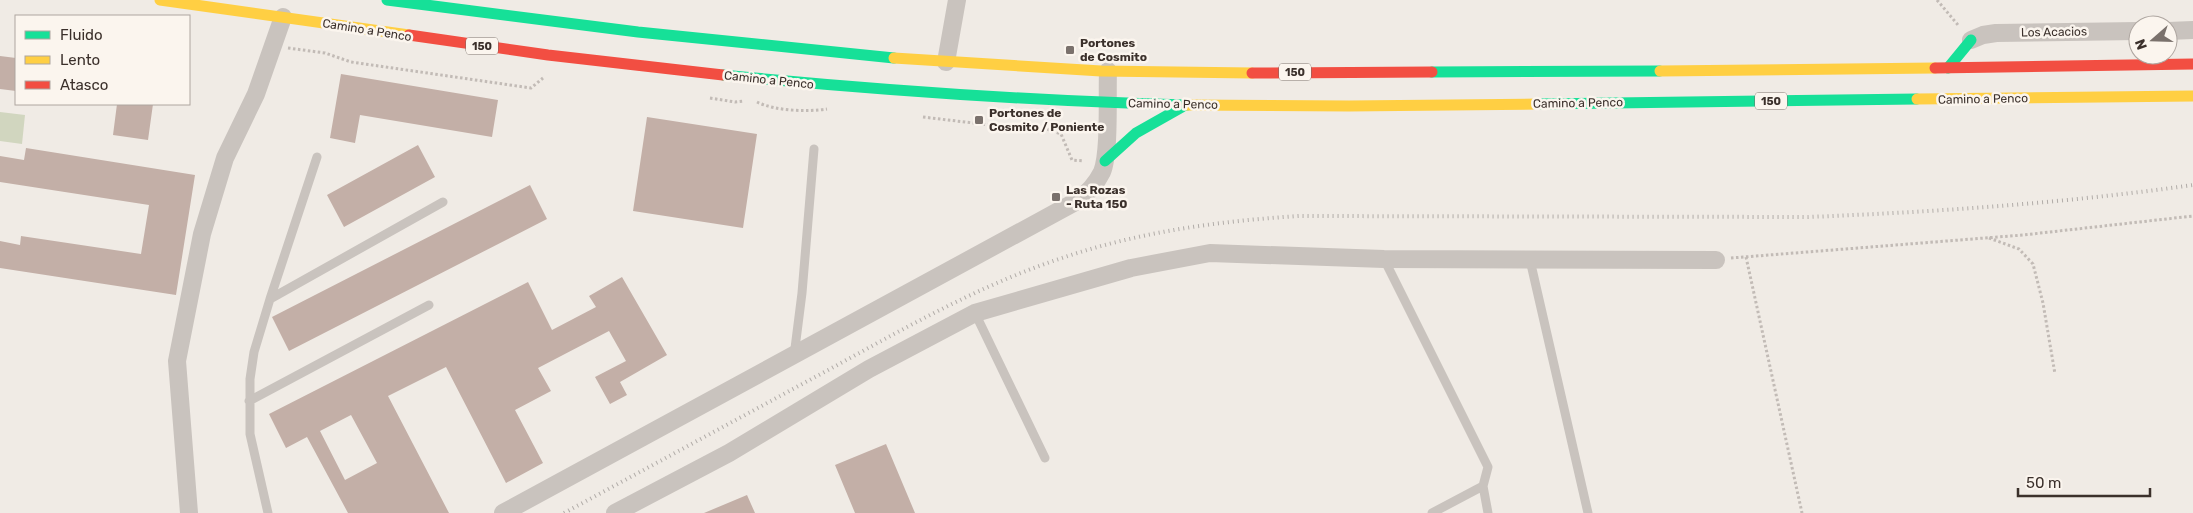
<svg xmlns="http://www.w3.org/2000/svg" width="2193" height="513" viewBox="0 0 2193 513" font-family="Rubik,sans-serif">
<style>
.green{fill:#d1d6bf}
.building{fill:#c3afa7;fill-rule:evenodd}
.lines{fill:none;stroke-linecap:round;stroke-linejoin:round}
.path{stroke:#c2bbb6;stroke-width:3;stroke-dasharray:2.5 2.5;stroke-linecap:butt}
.lane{stroke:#c9c3be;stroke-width:9}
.street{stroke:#c9c3be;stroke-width:18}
.fast{stroke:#16e098;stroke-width:11}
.slow{stroke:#ffcf43;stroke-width:11}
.jam{stroke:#f24e42;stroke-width:11}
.rail{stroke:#b1aca8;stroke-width:4;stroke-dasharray:1 4;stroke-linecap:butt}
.poi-dot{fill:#7a716c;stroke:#fbf5ee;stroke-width:2}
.labels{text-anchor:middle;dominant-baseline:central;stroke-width:5;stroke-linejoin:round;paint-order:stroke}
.shield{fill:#fbf5ee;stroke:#756b66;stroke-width:1}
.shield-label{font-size:11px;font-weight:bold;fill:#3b302b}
.street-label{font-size:12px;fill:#3b302b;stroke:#fbf5ee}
.poi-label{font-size:12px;font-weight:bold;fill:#3b302b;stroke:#fbf5ee;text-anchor:start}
</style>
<rect width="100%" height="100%" fill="#f0ebe5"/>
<path class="green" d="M0 112 25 115 22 144 0 141Z"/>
<path class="building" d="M0 56 16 58V91L0 89Z
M341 74 498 100 492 137 360 115 355 143 330 138Z
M117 104H153L148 140 113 135Z
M647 117 757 134 743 228 633 211Z
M418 145 435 177 344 227 327 195Z
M26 148 195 175 176 295 0 268V241L20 245 21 236 141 254 149 205 0 182V156L24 160Z
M530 185 547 219 289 351 272 317Z
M622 277 667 355 620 382 627 395 610 404 595 377 626 361 609 331 538 368 551 391 515 410 543 463 506 483 446 367 388 396 449 513H348L307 437 286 448 269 414 528 282 552 330 596 307 589 296ZM351 415 377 463 345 480 320 431Z
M886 444 915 513H855L835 465Z
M747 495 755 513H704Z"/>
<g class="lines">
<path class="path" d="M1937 0 1958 25
M288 48 325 53 351 62 531 88 543 78
M710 98 735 102 744 101
M757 102C775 111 807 112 827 109
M923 117 990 125 1047 129 1061 134 1072 160 1084 161
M1989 238 2019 249 2033 264 2043 303 2055 374
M1746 257 1802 513
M1731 258 2023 235 2193 216"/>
<path class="lane" d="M1384 259 1488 467 1483 486 1432 513
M1530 260 1588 513
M270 299 443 202
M975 313 1045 458
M794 356 802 293 814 149
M249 401 429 305
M1483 486 1488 513
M268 513 250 434V379L254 352 270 299 317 157"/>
<path class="street" d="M2168 31 2193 30
M1971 40 1983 35 1996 33 2138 31
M946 62 957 0
M189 513 177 361 202 234 225 158 256 94 283 17
M503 513 1077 201C1088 193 1096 184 1102 172 1110 152 1107 95 1108 71
M615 513 729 453 869 369 975 313 1131 268 1210 253 1384 259 1716 260"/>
<path class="fast" d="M387 0 638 32 894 58
M1948 68 1971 40
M1432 72 1660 71
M723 75C878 90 1031 101 1187 105
M1539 104 1917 99
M1105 161 1136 133 1182 107"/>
<path class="slow" d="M160 0 409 35
M894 58 1101 71 1252 73
M1660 71 1935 68
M1917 99 2193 96
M1187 105 1349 106 1539 104"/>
<path class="jam" d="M409 35 548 55 723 75
M1935 68 2193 64
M1252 73 1432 72"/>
<path class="rail" d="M564 513C653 465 741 417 830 369 905 328 980 285 1062 258 1138 232 1219 221 1299 216L1808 217C1937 212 2065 203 2193 185"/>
</g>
<g class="poi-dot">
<rect x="1065" y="45" width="10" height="10" rx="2.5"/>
<rect x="974" y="115" width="10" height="10" rx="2.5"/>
<rect x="1051" y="192" width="10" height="10" rx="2.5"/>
</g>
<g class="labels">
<g class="shield">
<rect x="466" y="37.5" width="32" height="17" rx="4"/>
<rect x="1279" y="63.5" width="32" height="17" rx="4"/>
<rect x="1755" y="92.5" width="32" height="17" rx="4"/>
</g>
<g class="shield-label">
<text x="482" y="46">150</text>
<text x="1295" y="72">150</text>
<text x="1771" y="101">150</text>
</g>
<g class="street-label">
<text transform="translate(367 30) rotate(9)">Camino a Penco</text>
<text transform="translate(2054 32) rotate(-1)">Los Acacios</text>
<text transform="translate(769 80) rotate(6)">Camino a Penco</text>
<text transform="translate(1983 99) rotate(-1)">Camino a Penco</text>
<text transform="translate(1578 103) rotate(-1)">Camino a Penco</text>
<text transform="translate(1173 104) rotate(1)">Camino a Penco</text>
</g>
<g class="poi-label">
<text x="1080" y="43">Portones<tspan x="1080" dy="14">de Cosmito</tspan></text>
<text x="989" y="113">Portones de<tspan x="989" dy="14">Cosmito / Poniente</tspan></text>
<text x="1066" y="190">Las Rozas<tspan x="1066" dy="14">- Ruta 150</tspan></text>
</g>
</g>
<rect x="15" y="15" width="175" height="90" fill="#fbf5ee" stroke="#aea6a0"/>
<rect x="25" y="31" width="25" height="8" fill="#16e098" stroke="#aea6a0"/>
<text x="60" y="40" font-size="15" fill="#3b302b">Fluido</text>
<rect x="25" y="56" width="25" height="8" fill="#ffcf43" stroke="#aea6a0"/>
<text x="60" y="65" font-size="15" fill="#3b302b">Lento</text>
<rect x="25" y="81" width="25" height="8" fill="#f24e42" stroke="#aea6a0"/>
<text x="60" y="90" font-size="15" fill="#3b302b">Atasco</text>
<g transform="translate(2153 40) rotate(250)"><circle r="24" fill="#fbf5ee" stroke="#aea6a0"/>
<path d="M0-4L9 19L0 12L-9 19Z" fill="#7a716c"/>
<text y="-8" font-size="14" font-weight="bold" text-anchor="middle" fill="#3b302b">N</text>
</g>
<path d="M2018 488v8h132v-8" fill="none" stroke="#3b302b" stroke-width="2.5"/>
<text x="2026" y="488" font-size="15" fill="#3b302b" stroke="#fbf5ee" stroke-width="4" paint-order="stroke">50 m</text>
</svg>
